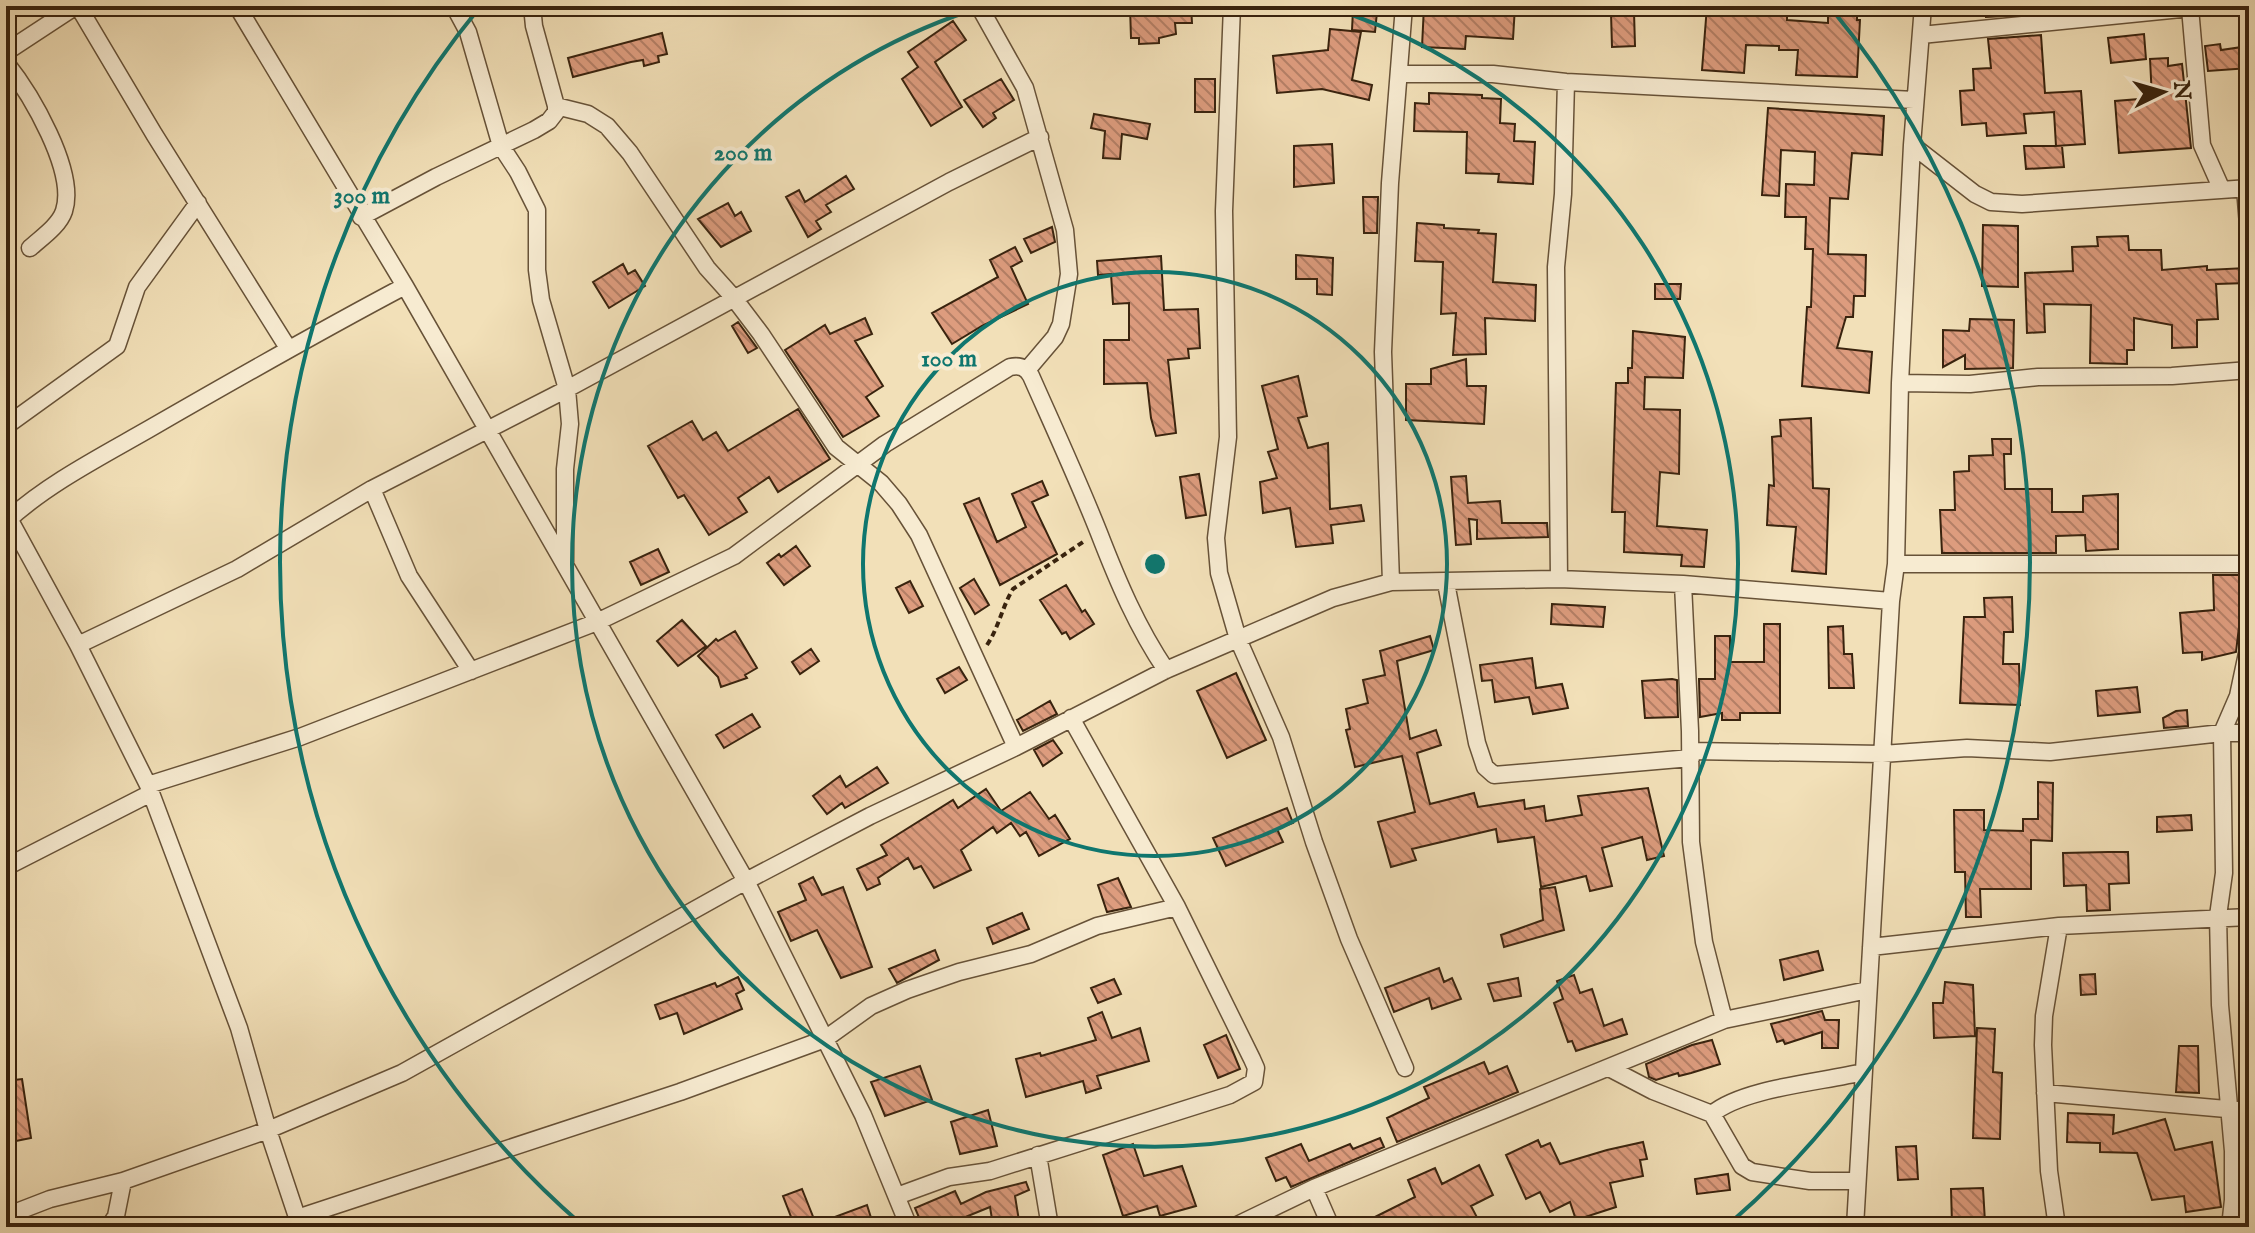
<svg xmlns="http://www.w3.org/2000/svg" width="2255" height="1233" viewBox="0 0 2255 1233" font-family="'IM FELL English',serif">
<style>
.building{fill:url(#building-back-hatch);stroke:#39230e;stroke-width:2}
.lines{fill:none;stroke-linecap:round;stroke-linejoin:round}
.minor-casing{stroke:#675238;stroke-width:19}
.path{stroke:#39230e;stroke-width:4;stroke-dasharray:6 4;stroke-linecap:butt}
.minor{stroke:#f7ebd1;stroke-width:16}
.ring{fill:none;stroke:#0f766e;stroke-width:4}
.centre{fill:#0f766e;stroke:#f7ebd1;stroke-width:4}
.ring-label{font-size:24px;text-anchor:middle;font-weight:bold;fill:#0f766e;stroke:#f7ebd1;stroke-width:8;stroke-linejoin:round;paint-order:stroke}
</style>
<defs>
<pattern id="building-back-hatch" width="6" height="6" patternUnits="userSpaceOnUse" patternTransform="scale(2)"><rect width="6" height="6" fill="#dd9c7e"/><path d="M-1 5l2 2M0 0l6 6M5-1l2 2" fill="none" stroke="#b47f66"/></pattern>
</defs>
<rect width="100%" height="100%" fill="#f2e0b8"/>
<filter id="stains"><feTurbulence type="fractalNoise" baseFrequency=".0025" numOctaves="4"/><feColorMatrix values="0 0 0 0 .2 0 0 0 0 .09 0 0 0 0 .02 0 0 0 .5 -.17"/></filter>
<radialGradient id="worn" r=".72"><stop offset=".6" stop-color="#630" stop-opacity="0"/><stop offset="1" stop-color="#630" stop-opacity=".3"/></radialGradient>
<path class="building" d="M1191 6 1192 23H1175L1176 34 1159 38V43L1139 44V38H1131L1130 7Z
M1424 6H1515L1513 39 1466 36 1465 49 1422 47Z
M1707 6 1787 10V20L1828 23V14L1857 16V20H1860L1857 77 1796 75 1798 50H1779V46L1746 45 1744 73 1702 70Z
M2002 8V16L1986 17V9Z
M1353 10 1377 12 1375 32 1352 30Z
M1634 12 1635 46 1612 47 1611 13Z
M953 21 966 40 935 62 962 107 931 126 902 79 918 67 908 52Z
M1330 29 1361 32 1352 80 1372 85 1369 100 1322 89 1277 93 1273 56 1328 50Z
M662 33 667 54 658 56 659 62 644 66 643 60 631 62 573 77 568 58Z
M2144 34 2146 59 2111 63 2108 38Z
M2041 35 2045 93 2081 91 2085 144 2056 146 2054 112 2024 114 2026 133 1987 136 1986 123 1962 125 1960 91 1974 90 1973 69 1991 68 1988 39Z
M2220 44 2221 50 2249 46V68L2208 71 2205 46Z
M2168 58V66L2182 64 2191 148 2119 153 2115 101 2152 98 2150 59Z
M1001 79 1014 100 993 113 996 118 983 127 964 100Z
M1195 79H1215V112H1195Z
M1429 93 1482 95V98L1501 99 1500 123 1515 124 1514 141 1535 142 1533 184 1498 182 1499 174 1466 173 1467 132 1414 131 1415 103 1429 104Z
M1768 108 1884 116 1882 155 1852 153 1848 199 1830 198 1828 254 1866 255 1865 296H1854L1853 317H1846L1837 348 1872 352 1869 393 1802 386 1807 307H1811L1813 249H1805L1806 217H1785L1786 184 1814 185 1815 152 1781 150 1779 196 1762 195Z
M1094 114 1150 124 1147 139 1122 134 1120 159 1103 158 1105 131 1091 128Z
M1332 144 1334 183 1294 187V146Z
M2024 146H2062L2064 167 2026 169Z
M846 176 854 189 826 205 831 212 816 221 821 229 808 237 786 197 799 190 805 202Z
M1363 197H1378L1377 233H1364Z
M728 203 735 216 741 212 751 231 721 247 698 219Z
M1417 223 1444 225V228L1479 230 1478 233 1496 234 1493 282 1536 285 1535 321 1485 318 1486 354 1453 355 1456 313 1441 314 1443 262 1415 261Z
M1983 225 2018 226V287L1982 286Z
M1052 227 1055 242 1031 253 1024 239Z
M2128 236 2129 250H2161L2162 270 2207 266V270L2246 268 2247 283 2216 284 2218 319 2197 320V347L2172 348V325L2134 318V350H2127V364L2090 363 2091 305 2044 304 2045 332 2027 333 2025 273 2073 271 2072 247 2098 246 2097 237Z
M1015 247 1022 261 1011 267 1028 304 982 326 952 344 932 313 998 277 990 260Z
M1296 255 1333 258 1332 295 1317 294V279H1296Z
M1161 256 1164 310 1198 309 1200 348 1188 349 1189 358 1168 360 1176 433 1156 436 1151 418 1147 383 1104 384V340H1129V303L1113 304 1111 274 1098 275 1097 261Z
M623 264 628 274 635 270 645 286 609 308 593 282Z
M1655 284H1681L1680 299H1655Z
M865 318 872 334 855 341 883 386 866 397 879 416 843 437 785 350 825 325 830 334Z
M1970 319 2014 320 2013 368 1965 369V355L1943 367V330L1969 331Z
M738 322 757 348 748 353 732 326Z
M1633 331 1685 337 1683 378 1645 377 1644 409 1680 410 1679 474 1660 472 1657 526 1707 530 1704 567 1681 566 1682 555 1624 552 1625 512H1612L1616 383H1628V368H1632Z
M1466 359 1467 386H1486L1484 424 1406 420V384H1431V369Z
M1298 376 1307 416 1298 418 1308 448 1328 443 1330 509 1361 505 1364 521 1331 525 1333 543 1296 547 1290 508 1263 513 1260 482 1277 478 1268 452 1278 449 1262 386Z
M798 409 830 459 778 492 769 477 738 498 747 512 709 535 684 495 678 498 648 446 692 421 703 440 716 432 728 451Z
M1811 418 1813 488 1829 489 1826 574 1792 571 1796 527 1767 525 1769 485 1774 486 1772 437 1781 436 1780 420Z
M1992 439H2011V454H2004L2005 489H2052V512H2083V496L2118 494V549L2086 551 2085 535 2056 536V553H1942L1940 510H1955L1954 472 1969 471V456L1993 455Z
M1199 474 1206 515 1186 518 1180 477Z
M1466 476 1468 503 1500 501 1502 523H1547L1548 537 1477 539V520L1469 519 1471 544 1456 545 1451 477Z
M1042 481 1048 495 1032 502 1057 554 1000 585 964 504 979 498 997 542 1026 527 1012 494Z
M796 546 810 566 784 585 767 563 779 554 781 557Z
M658 549 669 572 641 585 630 562Z
M2213 575H2243L2244 626 2239 627 2236 652 2202 660V652L2183 653 2180 613 2214 610Z
M974 579 989 605 975 614 960 588Z
M910 581 923 606 909 613 896 588Z
M1066 585 1082 612 1085 610 1094 624 1070 639 1066 632 1062 634 1040 600Z
M2012 597 2013 632H2004L2003 664H2019L2020 705 1960 703 1964 617H1985L1984 598Z
M1552 604 1605 607 1603 627 1551 624Z
M682 620 706 646 678 666 657 641Z
M1764 624H1780V713H1740V720H1722V713L1700 717 1699 679H1715V636H1730V662H1764Z
M1843 626 1844 654H1852L1854 688H1829L1828 627Z
M735 631 757 668 745 675 747 678 721 687 718 677 698 656 716 639 718 641Z
M1430 636 1434 650 1397 661 1410 739 1436 730 1441 745 1417 753 1430 804 1474 793 1478 807 1524 800 1525 809 1544 806 1546 821 1582 815 1578 796 1648 788 1664 856 1647 860 1642 837 1602 848 1612 886 1590 891 1586 876 1541 887 1534 837 1498 842 1496 829 1412 849 1416 860 1391 867 1378 822 1415 812 1402 756 1355 767 1346 730 1350 729 1346 709 1368 703 1363 680 1385 675 1380 651Z
M811 649 819 661 800 674 792 662Z
M1532 658 1536 688 1562 684 1568 708 1533 714 1529 697 1495 702 1492 680 1482 681 1480 665Z
M959 667 967 680 945 693 937 679Z
M1236 673 1266 740 1227 758 1197 691Z
M1672 679 1677 680 1678 717 1645 718 1642 681Z
M2137 687 2140 712 2098 716 2096 691Z
M1050 701 1057 714 1023 731 1017 720Z
M2187 710 2188 726 2164 728 2163 718 2176 711Z
M752 714 760 727 724 748 716 735Z
M1053 740 1062 753 1043 766 1034 750Z
M877 767 888 783 845 808 842 803 827 814 813 796 840 776 846 787Z
M2038 782 2053 783 2052 841 2031 840V889H1980L1981 917H1966L1965 872H1955L1954 810H1984V830L2023 831V819H2038Z
M986 789 1001 811 1030 792 1049 819 1055 815 1070 839 1039 856 1026 832 1020 836 1011 823 997 833 993 827 961 850 971 870 934 888 921 866 914 869 908 858 878 878 880 884 867 890 857 869 887 855 881 845 953 800 958 808Z
M1287 808 1293 823 1277 829 1283 842 1226 866 1213 838Z
M2191 815 2192 830 2157 832V817Z
M2108 852H2128L2129 883 2109 884 2110 910 2087 911 2086 885 2064 886 2063 853Z
M813 877 822 895 843 887 872 967 841 978 817 930 791 941 778 912 806 900 799 884Z
M1118 878 1131 907 1107 912 1098 885Z
M1555 887 1564 930 1504 947 1501 935 1543 920 1540 889Z
M1022 913 1029 929 993 944 987 928Z
M935 950 939 960 897 983 889 969Z
M1818 951 1823 970 1784 980 1780 960Z
M1439 968 1444 982 1452 978 1461 999 1432 1009 1429 998 1394 1012 1385 988Z
M2095 974 2096 994 2081 995 2080 975Z
M1574 975 1580 993 1592 989 1604 1026 1622 1019 1627 1034 1576 1051 1572 1041 1568 1042 1554 1003 1563 999 1557 981Z
M738 977 744 990 736 994 742 1009 684 1034 677 1013 660 1019 655 1005 715 983 717 987Z
M1518 978 1521 996 1494 1001 1488 984Z
M1114 979 1121 994 1098 1003 1091 988Z
M1945 982 1973 985 1975 1036 1934 1038 1933 1003H1943Z
M1822 1011 1825 1020H1839L1838 1048H1822V1032L1785 1044 1783 1040 1777 1042 1771 1024Z
M1102 1012 1112 1038 1140 1028 1149 1061 1097 1076 1101 1088 1086 1093 1083 1081 1026 1097 1016 1059 1040 1053 1041 1056 1096 1040 1088 1018Z
M1977 1028 1995 1029 1993 1072 2002 1073 2000 1139 1973 1138Z
M1226 1035 1240 1069 1218 1078 1204 1045Z
M1712 1040 1720 1064 1691 1073 1679 1076 1678 1073 1656 1080 1649 1077 1646 1064 1692 1045Z
M2179 1046H2198L2199 1093 2176 1092Z
M1484 1062 1489 1074 1507 1066 1518 1092 1397 1142 1387 1118 1429 1098 1424 1087Z
M920 1066 932 1100 885 1116 871 1082Z
M22 1079 31 1138 6 1143V1081Z
M988 1110 997 1146 960 1154 951 1122Z
M2068 1113 2114 1115 2113 1134 2165 1119 2175 1150 2212 1142 2221 1207 2186 1212 2184 1196 2152 1200 2137 1153 2100 1152V1143L2067 1142Z
M1380 1138 1384 1147 1291 1187 1286 1177 1276 1181 1266 1158 1301 1144 1309 1161 1350 1144 1353 1149Z
M1538 1140 1541 1147 1550 1143 1560 1164 1607 1150 1643 1142 1647 1159 1640 1160 1643 1176 1610 1183 1616 1207 1576 1220 1570 1202 1550 1212 1540 1192 1526 1199 1506 1155Z
M1133 1144 1144 1176 1182 1166 1196 1206 1160 1216 1157 1206 1123 1216 1103 1155Z
M1916 1146 1918 1179 1898 1180 1896 1147Z
M1479 1165 1493 1195 1471 1206 1482 1227H1355L1415 1197 1408 1180 1435 1168 1442 1184Z
M1728 1174 1730 1190 1697 1194 1695 1179Z
M1026 1182 1029 1190 1015 1196 1020 1227H1001L999 1217 992 1219 990 1207 941 1227H923L915 1208 955 1191 961 1204 986 1192Z
M1983 1188 1985 1222 1952 1224 1951 1189Z
M802 1189 816 1224 867 1205 872 1221 856 1227H795L783 1196Z"/>
<g class="lines">
<g class="minor-casing">
<path id="minor" d="M78 6 154 134 288 348
M237 6 405 286 746 881 863 1115 909 1227
M454 6 468 32 501 146 518 172 537 210V270L541 300 567 389 570 424 565 469V562
M979 6 1025 88 1065 230 1069 274 1061 324 1055 337 1027 370
M1232 6 1224 211 1228 437 1216 538 1219 573 1238 639 1281 737 1314 842 1349 939 1405 1068
M2190 8 2202 145 2222 190
M1921 35 2211 6
M6 52 76 6
M6 63C30 93 77 171 64 211 59 226 41 238 30 248
M1399 74H1493L1566 82 1914 100
M556 106 588 114 607 126 630 153 707 268 733 297 761 334 836 447 881 483 899 504 919 535 1016 747
M1912 145 1975 194 1991 202 2022 204 2249 188
M2245 188 2249 237
M361 217 436 177 534 130 549 121 556 112V106L534 26 532 6
M1900 383 1970 384 2038 377 2172 376 2249 370
M6 426 117 346 137 287 198 203
M372 489 409 576 471 671
M6 513 78 645 148 785 239 1028 268 1130 300 1226
M6 522C45 485 102 456 149 429 234 380 318 332 405 286
M1896 564H2249
M1559 579 1556 267 1563 194 1566 82
M1391 582 1383 352 1390 183 1404 6
M1446 583 1477 743 1485 767 1494 775 1691 758
M1683 584 1690 731 1691 842 1704 942 1724 1020
M78 645 237 569 372 489 567 389 949 182 1040 137
M1691 751 1882 754 1967 748 2050 752 2222 733H2249
M148 785 300 737 597 622 734 556 885 444 1010 367C1020 365 1026 367 1031 376 1054 428 1078 480 1099 533 1118 582 1137 627 1166 670
M6 867 151 793
M1871 947 2059 926 2249 917
M1609 1068 1653 1091 1712 1114 1742 1166 1752 1172 1810 1181H1857
M2045 1093 2249 1111
M1712 1114C1743 1088 1822 1082 1863 1072
M1038 1155 1050 1227
M1314 1188 1331 1227
M897 1196 949 1177 990 1171 1230 1095 1254 1082 1256 1068 1252 1059 1177 907 1071 718
M6 1216 50 1199 123 1181 268 1130 402 1073 746 881 870 816 1016 747 1166 670 1333 598 1391 582 1559 579 1683 584 1891 601
M297 1218 680 1092 825 1039 871 1006 907 990 959 972 1031 954 1097 926 1177 907
M109 1227 116 1216 123 1181
M1233 1227 1314 1188 1724 1020 1868 990
M1855 1227 1891 601 1896 564 1900 383 1912 145 1923 6
M2057 1227 2049 1171 2043 1045 2044 1016 2059 926
M2230 1227 2233 1200V1151L2220 1005 2218 916 2224 873 2222 733 2238 696 2249 644"/>
</g>
<path class="path" d="M987 645C999 627 1002 607 1013 589L1086 540"/>
<use href="#minor" class="minor"/>
</g>
<g class="ring">
<circle cx="1155" cy="564" r="292"/>
<path d="M1325 6A583 583 0 1 1 985 6"/>
<path d="M581 1224A875 875 0 0 1 480 7M1830 7A875 875 0 0 1 1729 1224"/>
</g>
<circle cx="1155" cy="564" r="12" class="centre"/>
<g class="ring-label">
<text x="743" y="160">200 m</text>
<text x="362" y="203">300 m</text>
<text x="949" y="366">100 m</text>
</g>
<rect width="2255" height="1233" fill="none" stroke="#f2e0b8" stroke-width="32"/>
<rect x="8" y="8" width="2239" height="1217" fill="none" stroke="#39230e" stroke-width="4"/>
<rect x="16" y="16" width="2223" height="1201" fill="none" stroke="#39230e" stroke-width="2"/>
<g transform="translate(2163 92) rotate(85)" stroke="#f7ebd1" stroke-width="6" paint-order="stroke">
<path d="M0-6L14 30L0 20L-14 30Z" fill="#39230e"/>
<text y="-12" font-size="22" font-weight="bold" text-anchor="middle" fill="#39230e">N</text>
</g>
<rect width="100%" height="100%" filter="url(#stains)"/>
<rect width="100%" height="100%" fill="url(#worn)"/>
</svg>
